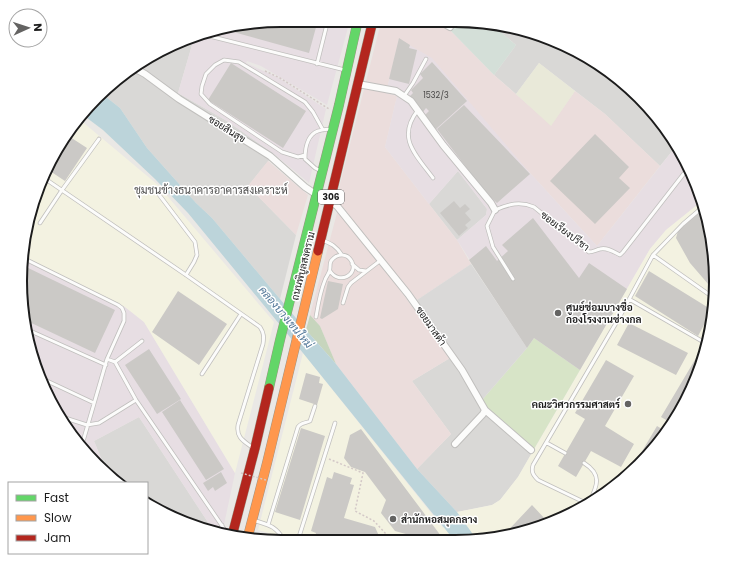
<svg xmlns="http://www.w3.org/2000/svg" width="736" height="562" viewBox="0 0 736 562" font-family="Poppins,Sarabun,sans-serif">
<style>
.residential{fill:#d9d8d6}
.commercial{fill:#ebdddc}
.industrial{fill:#e7dee3}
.education{fill:#f3f2e1}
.farmland{fill:#e9e9d9}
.grass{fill:#d7e4c7}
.forest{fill:#c7d5bd}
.wetland{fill:#d4dfd8}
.parking{fill:#dad9d8}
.water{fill:#bcd4da}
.building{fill:#cbc9c6}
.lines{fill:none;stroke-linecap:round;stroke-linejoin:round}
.lane-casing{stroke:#c0bfbd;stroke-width:4.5}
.street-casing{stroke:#c0bfbd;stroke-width:8}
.fast-casing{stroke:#9d9485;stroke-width:10}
.slow-casing{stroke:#9d9485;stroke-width:10}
.jam-casing{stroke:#9d9485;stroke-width:10}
.path{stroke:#d3c8c7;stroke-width:1.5;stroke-dasharray:2 2;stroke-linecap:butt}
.lane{stroke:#fcfcfb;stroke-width:3}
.street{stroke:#fcfcfb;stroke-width:6}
.fast{stroke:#63d668;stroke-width:9}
.slow{stroke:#ff974d;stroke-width:9}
.jam{stroke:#b3261e;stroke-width:9}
.path-bridge{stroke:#d3c8c7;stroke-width:1.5;stroke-dasharray:2 2;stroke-linecap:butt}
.poi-dot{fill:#646362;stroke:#fff;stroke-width:1.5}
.labels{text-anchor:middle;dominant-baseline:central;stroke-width:3;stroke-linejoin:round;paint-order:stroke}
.number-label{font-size:8px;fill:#484746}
.shield{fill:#fff;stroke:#606060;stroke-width:1}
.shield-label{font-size:9px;font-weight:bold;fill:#1c1c1c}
.street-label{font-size:10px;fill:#1c1c1c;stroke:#fff}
.poi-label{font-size:10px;font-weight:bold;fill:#1c1c1c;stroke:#fff;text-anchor:start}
.neighbourhood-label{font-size:11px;fill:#4f4f4f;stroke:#fff}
.water-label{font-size:11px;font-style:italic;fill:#527798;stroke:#fff}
.rim{fill:none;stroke:#1c1c1c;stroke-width:2}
</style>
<rect width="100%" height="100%" fill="#eae8e5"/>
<path class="residential" d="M487 23 523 29 614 74 672 136 677 145 660 166 605 114 539 63 516 94 494 75 516 45 497 29Z
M181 42 192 45 178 93 227 121 274 154 248 186 296 235 280 299 212 218 196 203 147 148 120 108 101 93 150 55Z
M458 171 487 209 486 215 457 240 429 204Z
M450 358 478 404 534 449 518 477 500 500 492 505 457 512 417 469 451 434 412 381Z
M139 417 213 530 214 532 197 528 147 503V483H118L108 475 94 441Z"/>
<path class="commercial" d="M387 20H432L451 31 494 75 551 125 575 91 605 114 660 166 597 246 530 173 399 39 386 93 397 96 385 147 429 204 457 240 471 264 417 300 336 200 380 26 386 28Z
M268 161 308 195 296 235 248 186Z
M338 209 383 267 450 358 412 381 451 434 417 469 336 364 320 326 310 315Z"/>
<path class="industrial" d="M281 20H350L327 105 261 66 247 61 246 63 279 78 326 109 309 183 274 154 227 121 178 93 192 45 181 42 213 29Z
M399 39 432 58 530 173 597 246 677 145 696 181 702 201 666 230 650 249 580 370 534 338 527 348 457 240 486 215 487 209 458 171 429 204 385 147 397 96 386 93Z
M23 256 125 307 144 322 235 473 222 534 214 532 213 530 139 417 94 441 108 475 96 465 64 426 29 349 20 281Z"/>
<path class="education" d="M79 119 158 185 274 322 235 473 144 322 125 307 23 256 29 214 55 151Z
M702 201 711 230 716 281 711 332 696 381 672 426 639 466 600 498 539 528 489 540H276L272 534 258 530 303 353 443 528 457 512 492 505 500 500 518 477 650 249 666 230Z"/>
<path class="farmland" d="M539 63 575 91 551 126 516 94Z"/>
<path class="grass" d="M534 338 580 370 534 449 487 409 482 400 527 348Z"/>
<path class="forest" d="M310 315 320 326 336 364 306 330Z"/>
<path class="wetland" d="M457 21C467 21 479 20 488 24 499 29 507 38 516 45L494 75 451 31Z"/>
<path class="parking" d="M471 264 527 348 482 400 417 300Z"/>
<path class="water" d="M101 93 120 108 147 148 196 203 212 218 306 330 336 364 417 469 457 512 477 540H454L303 353 188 213 155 179 103 130 83 115 96 97Z"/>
<path class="building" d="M281 20H318L309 53 219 28Z
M399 38 410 45 409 48 417 50 409 84 389 79Z
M432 62 467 101 436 129 425 115 429 111 426 108 423 112 410 96 413 93 411 90 423 78 420 74Z
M231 63 306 111 283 148 208 100Z
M464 105 530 174 497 203 485 192 437 129Z
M595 134 629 167 619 178 630 188 595 224 550 181Z
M67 135 87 148 65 181 47 169 55 151Z
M454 201 460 208 465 204 470 209 465 213 471 220 465 225 468 228 459 236 440 213Z
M704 208 711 230 716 281 715 292 690 263 676 238 678 231Z
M533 218 579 278 589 263 627 289 580 370 534 338 527 348 469 260 486 246 497 261 508 251 502 245Z
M22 265 115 310 95 353 25 320 20 281Z
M649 271 712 310 698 336 635 296Z
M328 281 343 284 338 309 322 319 320 318Z
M178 291 227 324 199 365 152 332Z
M629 323 688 353 676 375 617 345Z
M149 349 181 399 157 414 125 365Z
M696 358 702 362 696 381 673 424 661 417Z
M606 360 634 376 605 426 634 444 621 467 591 451 576 477 558 466 585 419 575 413Z
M306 373 320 377 319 383 323 384 317 405 299 399Z
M180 400 224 469 206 480 162 412Z
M657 426 667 432 639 466 628 475Z
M301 428 325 436 300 520 275 512Z
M361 429 444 540H416L413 536 395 531 381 513 386 500 365 472 351 467 344 458 350 435Z
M221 472 227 483 215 491 213 487 208 491 203 483Z
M334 472 352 478 350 484 354 485 344 518 375 527 379 536 378 540H314L316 533 311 531 327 477 332 479Z
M532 505 546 520 536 529 502 537Z"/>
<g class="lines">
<g class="lane-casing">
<path id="lane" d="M201 34 345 70
M317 64 328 20
M404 96 413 83 426 59
M418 110C396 138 416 155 433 178
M305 155 298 157 282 152 210 104 201 94 202 86 206 74 215 65 224 60 239 62 305 102 313 112 323 130
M321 171 315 168 305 159C305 149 307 135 318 131 322 130 327 129 331 129
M44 178 186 275 260 327C264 333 264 337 263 344L238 425C236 438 244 441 253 448
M157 192 195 242 197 255 194 262 186 275
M40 223 62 190 99 139
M322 240C332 244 336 246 342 255
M653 255 714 298
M23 258 118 305 122 308 124 313V321L107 359 84 438 81 446H80
M352 264 359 270 366 271
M513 279 493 247 487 226 495 210C509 204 520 201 534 207L589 252C593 252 596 250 600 249 607 247 614 252 620 255L623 252 689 167
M629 299 707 344
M343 303 348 287 351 283 381 260
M316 317C318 305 320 292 325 280 326 277 328 275 329 272 331 269 329 265 331 261 334 257 338 255 342 255 346 255 350 258 352 262 358 275 339 285 330 271
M26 329 106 365
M107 359 115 362 136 400 229 536
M115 362 142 341
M202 374 241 314
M43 379 94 403
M59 416 87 425 99 423 136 400
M547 443 565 453
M584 463C603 475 597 486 589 503
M588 504 538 480C533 475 531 472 533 465L619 318 653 255 683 224 704 206
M253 520C268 525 275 525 284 540
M268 525 298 427C300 423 306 423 310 421L315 406
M220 533 222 525
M298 540 335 423"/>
</g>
<g class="street-casing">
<path id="street" d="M438 20 450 27
M134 68 145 74 179 99 270 156 305 187 317 195
M358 84 396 91 411 101 443 145 491 203 495 210
M330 203 334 204 337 206 408 294 462 370 485 410 531 450
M455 444 483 414 485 410"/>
</g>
<g class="fast-casing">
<path id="fast" d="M269 388 280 340 339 105 358 20"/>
</g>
<g class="slow-casing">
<path id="slow" d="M247 540 267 463 318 251"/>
</g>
<g class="jam-casing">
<path id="jam" d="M318 251 373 20
M232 536 255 448 269 388"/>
</g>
<path class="path" d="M265 71 280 78 329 109
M329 459 363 473 355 511 374 521 387 535 398 540"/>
<use href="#lane" class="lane"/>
<use href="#street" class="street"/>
<use href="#fast" class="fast"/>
<use href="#slow" class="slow"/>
<use href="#jam" class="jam"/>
<path class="path-bridge" d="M241 473 266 480"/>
</g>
<g class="poi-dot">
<circle cx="558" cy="313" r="4"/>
<circle cx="628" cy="404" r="4"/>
<circle cx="393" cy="519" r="4"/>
</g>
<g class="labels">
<g class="number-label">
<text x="436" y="95">1532/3</text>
</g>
<rect class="shield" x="318" y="190" width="26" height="14" rx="3"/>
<g class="shield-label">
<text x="331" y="197">306</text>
</g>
<g class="street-label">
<text transform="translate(227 129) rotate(32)">ซอยสินสุข</text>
<text transform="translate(565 231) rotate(37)">ซอยเรียงปรีชา</text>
<text transform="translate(303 266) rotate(-76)">ถนนพิบูลสงคราม</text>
<text transform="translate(431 326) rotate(55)">ซอยมาสด้า</text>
</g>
<g class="poi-label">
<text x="566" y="307">ศูนย์ซ่อมบางซื่อ<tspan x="566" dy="12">กองโรงงานช่างกล</tspan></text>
<text x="620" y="404" text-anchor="end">คณะวิศวกรรมศาสตร์</text>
<text x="401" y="519">สำนักหอสมุดกลาง</text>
</g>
<g class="neighbourhood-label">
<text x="211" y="190">ชุมชนข้างธนาคารอาคารสงเคราะห์</text>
</g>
<g class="water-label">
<text transform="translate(286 317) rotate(50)">คลองบางเขนใหม่</text>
</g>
</g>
<path d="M0 0H736V562H0ZM281 27H455A254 254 0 0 1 709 281V281A254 254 0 0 1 455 535H281A254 254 0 0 1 27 281V281A254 254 0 0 1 281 27Z" fill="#fff" fill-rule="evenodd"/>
<path class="rim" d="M281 27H455A254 254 0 0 1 709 281V281A254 254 0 0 1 455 535H281A254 254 0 0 1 27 281V281A254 254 0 0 1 281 27Z"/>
<rect x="8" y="482" width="140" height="72" fill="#ffffff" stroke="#a4a4a4"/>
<rect x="16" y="495" width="20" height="6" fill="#63d668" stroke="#a4a4a4"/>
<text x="44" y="502" font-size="12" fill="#1c1c1c">Fast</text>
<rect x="16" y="515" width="20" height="6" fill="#ff974d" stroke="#a4a4a4"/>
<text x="44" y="522" font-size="12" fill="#1c1c1c">Slow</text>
<rect x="16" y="535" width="20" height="6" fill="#b3261e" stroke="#a4a4a4"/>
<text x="44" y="542" font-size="12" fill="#1c1c1c">Jam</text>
<g transform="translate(28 28) rotate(87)"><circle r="19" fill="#ffffff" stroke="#a4a4a4"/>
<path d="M0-3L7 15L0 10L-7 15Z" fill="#646362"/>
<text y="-6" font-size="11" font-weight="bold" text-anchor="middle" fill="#1c1c1c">N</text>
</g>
</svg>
